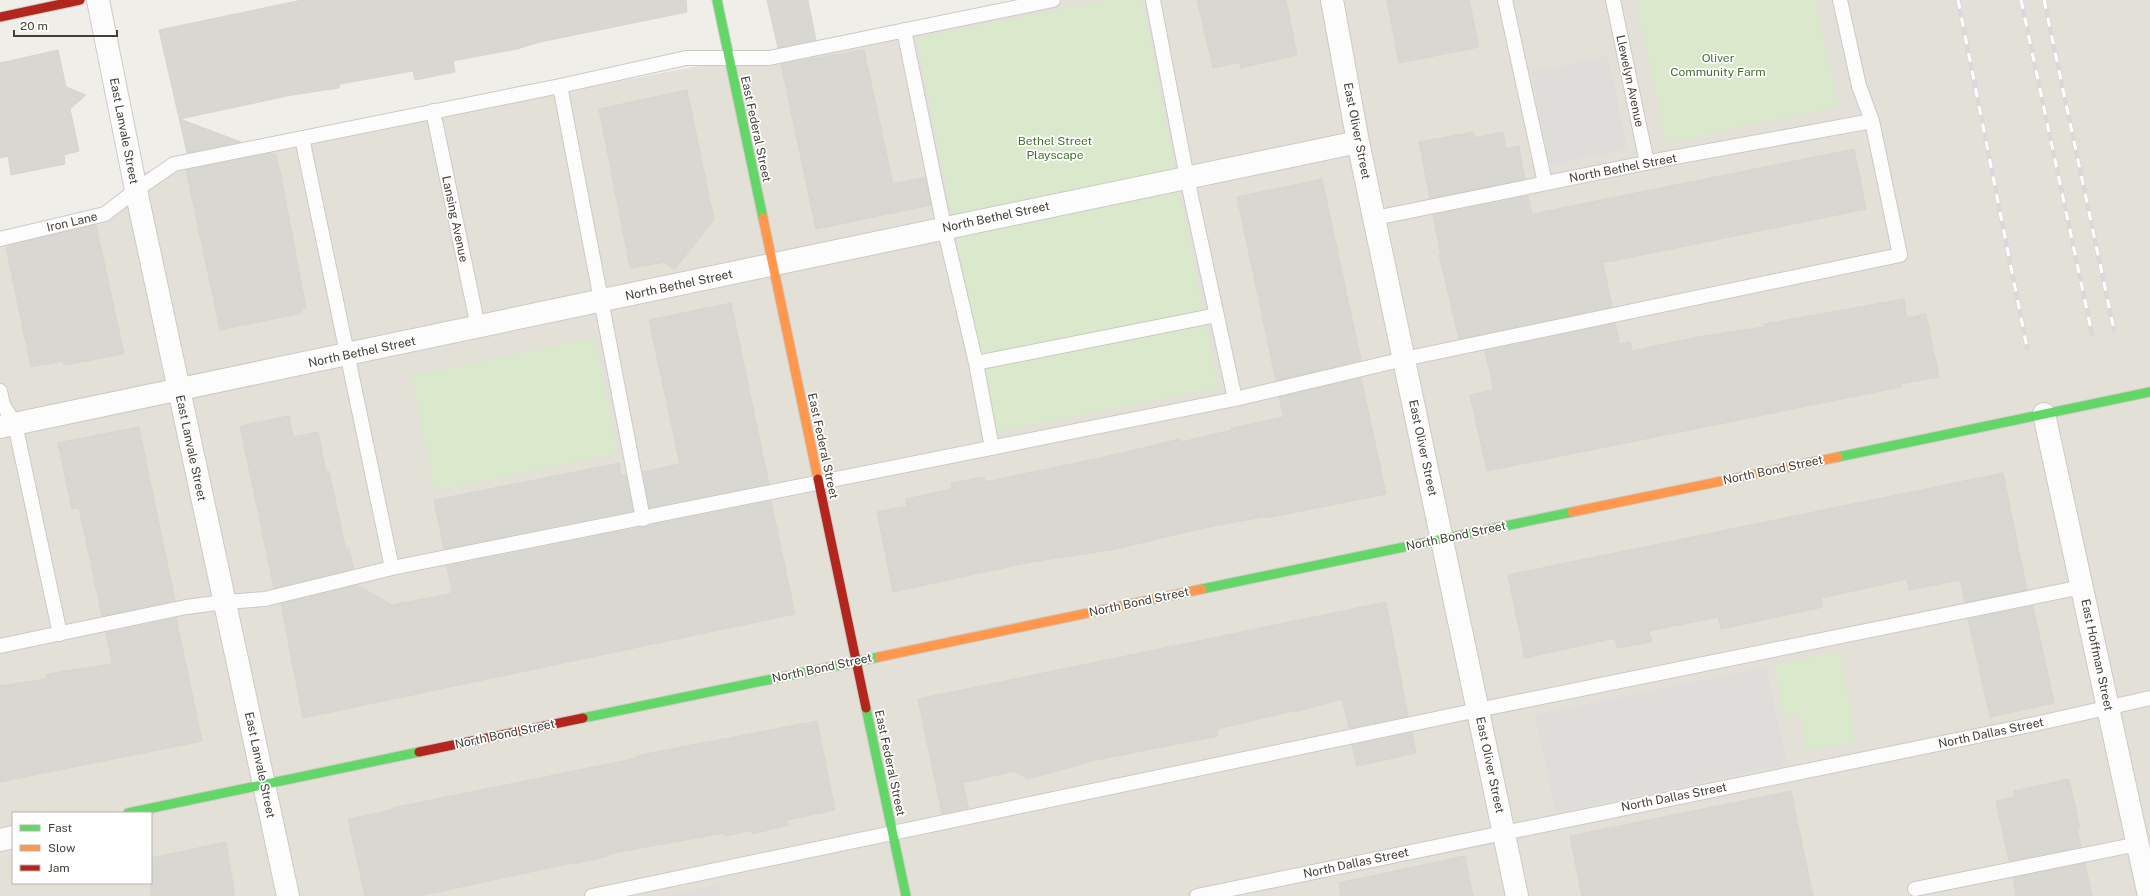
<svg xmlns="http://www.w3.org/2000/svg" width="2150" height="896" viewBox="0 0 2150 896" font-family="'Public Sans',sans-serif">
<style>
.residential{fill:#e3e0d7;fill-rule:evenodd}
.green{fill:#dae8cb}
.parking{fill:#deddd9}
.building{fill:#d8d7d1;stroke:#d7d5cf}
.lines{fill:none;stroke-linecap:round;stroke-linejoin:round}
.lane-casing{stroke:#cbcac5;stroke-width:16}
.street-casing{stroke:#cbcac5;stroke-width:24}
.fast-casing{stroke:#cdcbc0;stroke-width:11}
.slow-casing{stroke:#cdcbc0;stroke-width:11}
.jam-casing{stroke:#cdcbc0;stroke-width:11}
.lane{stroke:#fdfcfc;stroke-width:14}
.street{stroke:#fdfcfc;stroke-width:22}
.fast{stroke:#63d668;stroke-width:9}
.slow{stroke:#ff974d;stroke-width:9}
.jam{stroke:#b3261e;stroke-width:9}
.rail-casing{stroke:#d9d9d8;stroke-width:4.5}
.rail{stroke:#fff;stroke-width:3;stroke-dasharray:9;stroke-linecap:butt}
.labels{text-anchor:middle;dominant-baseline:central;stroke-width:3.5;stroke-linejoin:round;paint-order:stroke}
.park-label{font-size:12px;fill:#42712e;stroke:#fff}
.street-label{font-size:12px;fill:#444036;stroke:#fff}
</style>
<rect width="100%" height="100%" fill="#efeee9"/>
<path class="residential" d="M1043 0H2150V896H0V231L135 200 130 175ZM13 813H151V883H13Z"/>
<path class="green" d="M1108 0H1142L1218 388 995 432 917 38Z
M1636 0H1815L1838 106 1667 143Z
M594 338 618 453 435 491 411 376Z
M1839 652 1856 741 1805 751 1801 714 1784 717 1775 665Z"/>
<path class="parking" d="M1608 56 1627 149 1550 165 1531 72Z
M1766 667 1787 764 1556 813 1535 715Z
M719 885 721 896H666Z"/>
<path class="building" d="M302 0H686L687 12 540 42 517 49 453 61 455 72 415 80 413 71 340 84 339 88 292 95 180 119 241 142 187 153 159 30Z
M767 0H808L816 40 778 48Z
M1197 0H1286L1297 55 1241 68 1239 62 1213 68Z
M1387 0H1469L1479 47 1399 63Z
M58 50 66 87 86 95 70 109 79 151 64 155 65 164 11 175 8 156 0 158V63Z
M864 50 893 184 925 177 931 205 816 229 781 64Z
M687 90 714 220 674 270 665 262 630 268 599 109Z
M1474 132 1475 138 1503 132 1506 149 1519 146 1525 179 1430 198 1419 142Z
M1854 149 1866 209 1603 263 1612 307 1459 339 1439 254H1441L1433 215 1528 196 1532 214Z
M271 153 276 155 282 181 306 308 301 309 302 313 220 330 186 170Z
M1322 179 1361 360 1276 381 1237 197Z
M96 225 124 354 64 365 63 361 31 367 6 248 10 245Z
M1904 299 1907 318 1926 314 1939 377 1900 384 1901 387 1487 471 1470 395 1494 390 1485 351 1615 323 1620 344 1630 342 1632 351 1697 337 1764 327V324Z
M731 303 769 484 649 508 643 472 680 464 649 320Z
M1361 378 1386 494 1267 518V516L1199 529 1116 549 1031 562 893 592 877 512 907 506 906 499 952 489 951 483 984 477 985 482 1109 456 1180 439 1181 442 1232 430 1231 428 1284 417 1279 397Z
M289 416 293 437 318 432 326 472 329 471 346 550 349 549 354 569 274 588 240 426Z
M139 427 175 601 102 616 79 508 72 509 58 443Z
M619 463 621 476 626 475 633 511 444 549 434 500Z
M2003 473 2027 590 1965 602 1960 580 1909 590 1907 579 1821 598 1823 607 1721 629 1718 617 1649 631 1652 642 1617 648 1615 638 1525 658 1508 575Z
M771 501 795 614 303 718 281 604 357 585 392 605 449 594 452 593 447 566Z
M1386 602 1408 716 1349 728 1342 699 1295 712 1293 711 1217 729 1218 736 1096 760 1028 779 1014 771 963 783 968 808 942 814 918 699Z
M2033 606 2054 703 1990 717 1968 619Z
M176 618 202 741 0 782V686L45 679 47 674 112 664 106 633Z
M817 721 835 810 787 820 788 825 752 834 751 830 725 836 724 833 608 854 609 856 573 864 572 863 419 896H365L348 819 392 810V808L638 758 637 756 661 751Z
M1412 733 1416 753 1357 766 1352 745Z
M2069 779 2080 828 2077 829 2081 847 2009 861 1996 801 2014 797V791Z
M1791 791 1813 896H1582L1570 836Z
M226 842 235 896H151V858Z
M1465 856 1473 896H1341L1339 883Z
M2085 863 2092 896H2016L2013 878Z"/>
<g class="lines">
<g class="lane-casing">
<path id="lane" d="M1153 0 1187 178 1235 399
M1505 0 1545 183
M1613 0 1647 163
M904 30 944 227 976 363 992 448
M560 86 643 519
M433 111 478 327
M302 138 392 568
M1375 218 1665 159 1872 121
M0 239 105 214 136 190 174 164 560 86 686 58H769L1053 0
M976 363 1217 315
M0 391 3 405 15 424 60 634
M0 646 186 607 225 602 265 599 392 568 1235 399 1404 359 1900 255 1872 121 1859 86 1840 0
M1915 889 2138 844
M592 896 1478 710 2082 587
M1197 896 2035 724 2150 698"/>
</g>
<g class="street-casing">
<path id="street" d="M98 0 136 190 288 896
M1332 0 1358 142 1517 896
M2044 414 2149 896
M0 427C453 332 905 236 1358 142
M0 840 13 837"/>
</g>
<g class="fast-casing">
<path id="fast" d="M717 0 763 218
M1838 457 2150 392
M1202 589 1572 512
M866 708 906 896
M583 718 879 657
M128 813 419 752"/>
</g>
<g class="slow-casing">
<path id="slow" d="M763 218 818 479
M1572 512 1838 457
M879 657 1202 589"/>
</g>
<g class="jam-casing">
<path id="jam" d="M0 17 80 0
M818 479 866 708
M419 752 583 718"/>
</g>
<use href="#lane" class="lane"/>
<use href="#street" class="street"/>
<use href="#fast" class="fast"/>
<use href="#slow" class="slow"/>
<use href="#jam" class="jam"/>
<g class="rail-casing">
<path id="rail" d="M1958 0 2027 348
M2021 0 2092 334
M2044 0 2114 330"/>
</g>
<use href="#rail" class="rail"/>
</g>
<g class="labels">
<g class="park-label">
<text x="1718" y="58">Oliver<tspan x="1718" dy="14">Community Farm</tspan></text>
<text x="1055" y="141">Bethel Street<tspan x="1055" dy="14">Playscape</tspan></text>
</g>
<g class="street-label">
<text transform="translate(1630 81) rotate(78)">Llewelyn Avenue</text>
<text transform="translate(756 129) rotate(78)">East Federal Street</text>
<text transform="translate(124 131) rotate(79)">East Lanvale Street</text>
<text transform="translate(1357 131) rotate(79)">East Oliver Street</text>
<text transform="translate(1623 168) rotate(-11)">North Bethel Street</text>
<text transform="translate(996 217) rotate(-12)">North Bethel Street</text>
<text transform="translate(455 219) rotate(78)">Lansing Avenue</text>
<text transform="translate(72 222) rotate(-13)">Iron Lane</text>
<text transform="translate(679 285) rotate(-12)">North Bethel Street</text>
<text transform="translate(362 352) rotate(-12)">North Bethel Street</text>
<text transform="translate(823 446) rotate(78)">East Federal Street</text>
<text transform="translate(191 448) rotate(78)">East Lanvale Street</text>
<text transform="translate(1423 448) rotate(78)">East Oliver Street</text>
<text transform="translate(1773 470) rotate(-12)">North Bond Street</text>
<text transform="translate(1456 536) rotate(-12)">North Bond Street</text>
<text transform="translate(1139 602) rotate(-12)">North Bond Street</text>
<text transform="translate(2097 655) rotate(78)">East Hoffman Street</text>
<text transform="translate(822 668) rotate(-12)">North Bond Street</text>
<text transform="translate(1991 733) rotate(-12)">North Dallas Street</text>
<text transform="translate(505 734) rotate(-12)">North Bond Street</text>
<text transform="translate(890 763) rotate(78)">East Federal Street</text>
<text transform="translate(260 765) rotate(78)">East Lanvale Street</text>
<text transform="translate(1490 765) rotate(78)">East Oliver Street</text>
<text transform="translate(1674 797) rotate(-11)">North Dallas Street</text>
<text transform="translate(1356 863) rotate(-12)">North Dallas Street</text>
</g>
</g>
<rect x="12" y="812" width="140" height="72" fill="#ffffff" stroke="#b4b3af"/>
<rect x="20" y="825" width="20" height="6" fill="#63d668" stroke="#b4b3af"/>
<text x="48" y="832" font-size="12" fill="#444036">Fast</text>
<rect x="20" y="845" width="20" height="6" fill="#ff974d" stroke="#b4b3af"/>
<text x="48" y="852" font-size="12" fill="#444036">Slow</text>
<rect x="20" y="865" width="20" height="6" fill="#b3261e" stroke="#b4b3af"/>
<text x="48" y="872" font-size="12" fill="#444036">Jam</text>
<path d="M14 30v6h103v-6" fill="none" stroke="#444036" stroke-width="2"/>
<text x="20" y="30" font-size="12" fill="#444036" stroke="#ffffff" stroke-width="3" paint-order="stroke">20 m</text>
</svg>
